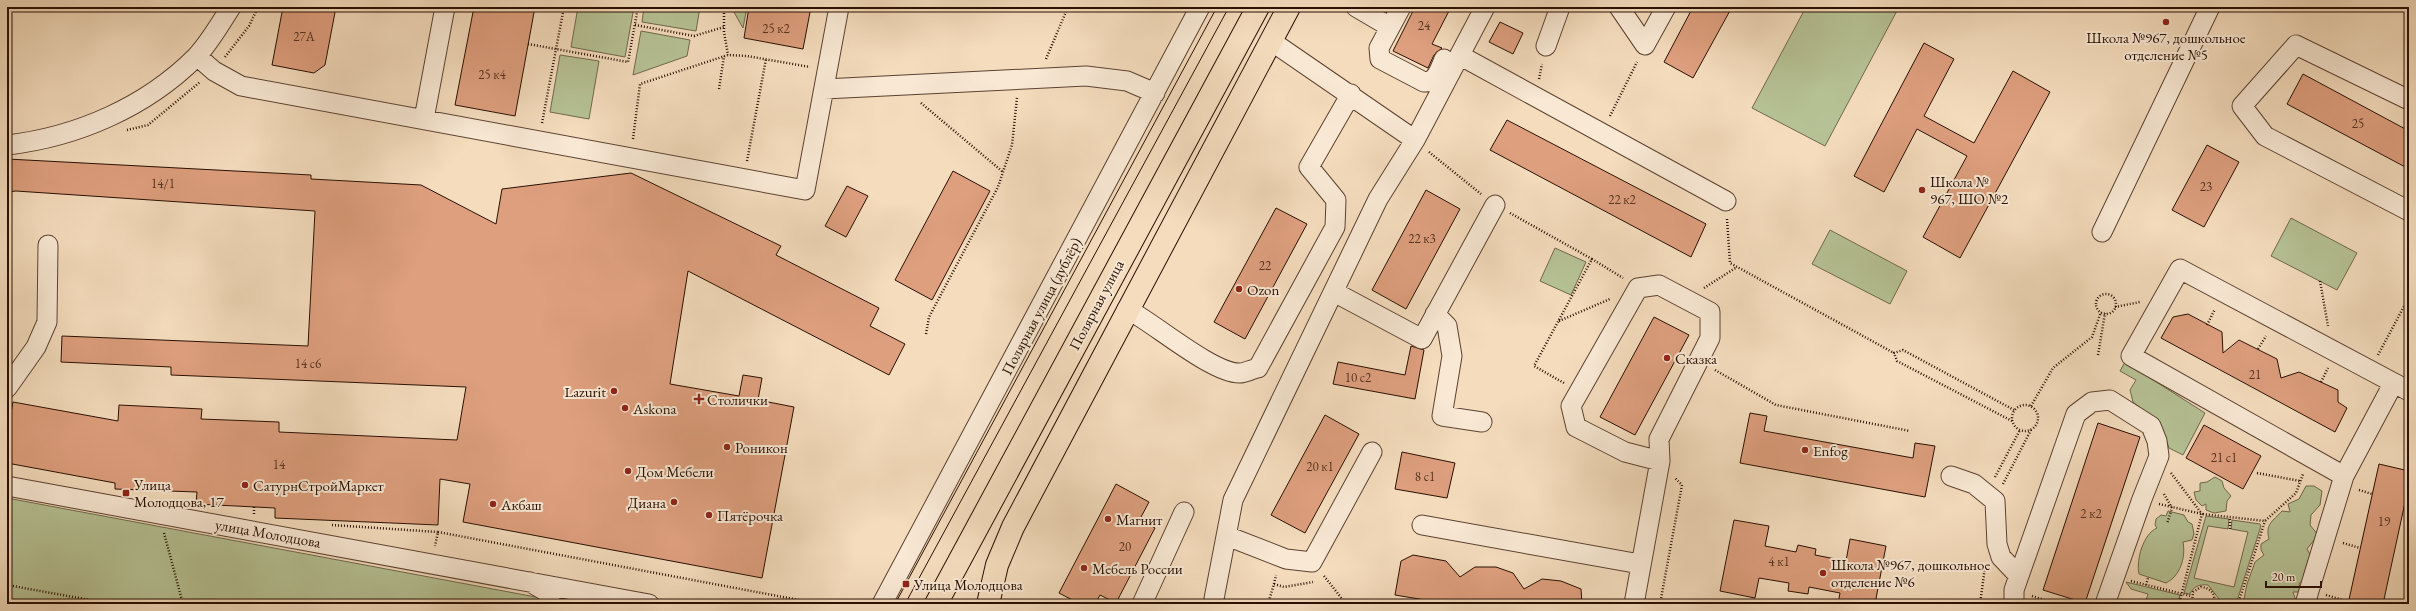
<svg xmlns="http://www.w3.org/2000/svg" width="2416" height="611" viewBox="0 0 2416 611" font-family="'EB Garamond',serif">
<style>
.green{fill:#b6c295;stroke:#70684c}
.building{fill:#de9f7e;stroke:#290f02}
.lines{fill:none;stroke-linecap:round;stroke-linejoin:round}
.minor-casing{stroke:#5c4231;stroke-width:21}
.major-casing{stroke:#290f02;stroke-width:24}
.path{stroke:#290f02;stroke-width:2.5;stroke-dasharray:1 2;stroke-linecap:butt}
.minor{stroke:#f8e8d4;stroke-width:19}
.major{stroke:#f4dcbd;stroke-width:22}
.tram{stroke:#290f02;stroke-width:1}
.poi-dot{fill:#8f2418;stroke:#f8e8d4;stroke-width:1.5}
.labels{text-anchor:middle;dominant-baseline:central;stroke-width:4;stroke-linejoin:round;paint-order:stroke}
.number-label{font-size:13px;fill:#563321}
.poi-label{font-size:15px;fill:#290f02;stroke:#f8e8d4;text-anchor:start}
.street-label{font-size:15px;fill:#290f02;stroke:#f8e8d4}
</style>
<rect width="100%" height="100%" fill="#f4dcbd"/>
<filter id="stains"><feTurbulence type="fractalNoise" baseFrequency=".005" numOctaves="4"/><feColorMatrix values="0 0 0 0 .2 0 0 0 0 .09 0 0 0 0 .02 0 0 0 .5 -.17"/></filter>
<radialGradient id="worn" r=".72"><stop offset=".6" stop-color="#630" stop-opacity="0"/><stop offset="1" stop-color="#630" stop-opacity=".3"/></radialGradient>
<path class="green" d="M578 7H634L625 57 571 47Z
M644 7H700L696 31 642 22Z
M731 7H747L743 28Z
M1806 7H1899L1825 146 1752 108Z
M641 31 690 40 687 56 633 75Z
M560 55 599 61 589 119 550 112Z
M2291 218 2357 253 2337 290 2271 256Z
M1830 230 1907 271 1890 304 1812 264Z
M1555 248 1586 262 1571 295 1540 281Z
M2125 362 2205 413 2183 455 2169 448 2160 423 2133 402 2130 390 2136 380 2120 371Z
M2215 477 2222 481 2224 488 2231 496 2227 501 2226 511 2214 513 2206 510V504L2202 506 2196 500 2194 492 2200 491V483L2207 482Z
M2306 486H2314L2322 491 2320 505 2311 515 2310 525 2318 535 2307 549 2312 558 2305 577 2299 584 2301 592H2293L2297 604H2243L2247 584 2255 562 2264 555 2261 550V544L2269 539C2265 524 2273 521 2282 511L2290 512 2288 504 2299 499Z
M7 498 573 604H7Z
M2168 511 2184 515 2188 522 2192 524 2194 534 2192 540 2183 542C2186 558 2180 576 2166 583L2139 574C2136 560 2143 534 2157 528L2155 525 2156 519 2161 515 2166 516Z
M2206 516 2229 519 2228 529 2208 526 2194 578 2234 587 2248 532 2231 529 2232 520 2260 524 2261 526 2236 604H2218L2219 599 2208 585C2201 584 2193 586 2190 594L2184 593Z
M2126 582 2180 595 2177 604H2145L2148 594 2131 589Z"/>
<path class="building" d="M283 7H336L325 65 314 73 272 65Z
M474 7H535L515 116 455 105Z
M749 7H811L803 49 744 38Z
M1415 7H1451L1432 44 1442 48 1434 55 1428 68 1393 51Z
M1693 7H1732L1693 78 1664 62Z
M1500 22 1523 33 1513 54 1489 42Z
M1924 43 1954 59 1924 116 1974 143 2013 71 2050 92 1960 258 1923 237 1967 156 1917 129 1884 192 1854 176Z
M2303 74 2409 131V169L2287 104Z
M1507 120 1706 224 1691 257 1490 150Z
M2207 145 2239 162 2204 227 2172 210Z
M7 159 311 175V179L421 185 496 224 502 189 631 173 781 246 776 255 879 308 870 326 905 344 889 375 688 271 670 384 739 396 743 375 762 378 758 400 794 407 762 578 463 522 470 484 440 479 438 525 275 518V508L196 504 197 492 115 489V483L7 463V435L13 402 118 421 119 405 202 409 201 419 279 422V432L457 440 466 387 171 375V367L61 362 62 336 308 346 315 211 16 191 7 192Z
M953 171 990 191 932 300 895 280Z
M847 186 868 196 846 237 825 226Z
M1426 190 1460 209 1406 309 1372 290Z
M1276 208 1307 224 1245 339 1214 322Z
M2188 314 2222 332 2223 353 2239 340 2277 359 2281 378 2299 372 2338 390V402L2347 408 2335 432 2161 338 2173 317Z
M1654 317 1689 335 1635 435 1600 417Z
M1411 346 1424 350 1415 399 1333 384 1338 362 1405 375Z
M1750 413 1767 416 1764 431 1913 458 1915 443 1935 446 1925 497 1740 463Z
M1325 415 1359 434 1305 533 1271 515Z
M2098 423 2140 437 2085 603 2043 590Z
M2204 425 2261 456 2243 489 2186 458Z
M1402 452 1455 463 1447 498 1395 489Z
M2379 464 2409 471V484L2383 604H2348Z
M1116 484 1149 502 1140 519 1155 528 1116 603 1100 595 1095 604H1080L1059 593Z
M1734 520 1769 526 1765 546 1796 552 1798 545 1816 549 1815 555 1846 561 1850 539 1886 546 1875 604H1838L1840 593 1809 587 1808 594 1788 591 1789 583 1759 578 1755 598 1720 591Z
M1413 555 1446 561 1460 577 1475 567H1496L1513 573 1524 589 1542 579 1561 581 1581 589 1582 604H1449L1395 595 1401 561Z"/>
<g class="lines">
<g class="minor-casing">
<path id="minor" d="M1356 7 1390 27
M1401 7 1379 48 1380 59 1424 82C1436 83 1440 69 1444 59
M1619 7 1645 45 1666 7
M1271 41 1415 140
M1546 46 1560 7
M197 56 214 71 241 86 805 190 839 7
M1461 56 1726 201
M824 89 1086 76 1127 81 1155 93
M2409 100 2296 45 2242 106 2265 136 2409 211
M424 119 445 7
M7 145C77 137 146 107 196 57 210 42 220 24 231 7
M2102 232 2210 7
M1659 285 1710 312V338L1659 439 1660 461 1625 452 1576 427 1571 406 1638 288Z
M1334 292 1422 339 1495 205
M1127 309C1154 323 1213 374 1240 373 1245 373 1252 369 1258 368L1335 227 1336 200 1309 167 1351 94
M1435 314 1447 326 1452 356 1442 416 1482 422
M7 388 36 347 47 322 48 245
M1951 476 1974 484 1995 501 1997 544 2001 557 2019 576
M2344 476 2131 356 2180 269 2409 391
M7 486 649 604
M1422 525 1640 564
M1227 536 1286 559 1312 562 1372 452
M530 582 547 592 551 604
M882 604 1200 7
M1142 604 1184 512
M1213 604 1233 500 1378 199 1415 140 1485 7
M1634 604 1660 461
M2014 604V590L2076 414 2092 402 2110 400 2151 426 2157 441 2159 456 2142 499 2105 604
M2305 604 2344 476 2393 384"/>
</g>
<g class="major-casing">
<path id="major" d="M936 604 1258 7
M988 604 997 565 1013 527 1289 7"/>
</g>
<path class="path" d="M724 7V32L728 55
M635 25 694 36 724 27
M528 44 628 62 638 7
M225 57 249 26 258 7
M1046 59 1068 7
M1539 79 1542 64
M719 89 724 56
M921 103 1003 172
M1610 116 1637 62
M542 123 564 7
M127 130 148 125 200 82
M633 139 640 84 728 55 747 56 810 67
M1429 152 1481 194
M747 161 766 59
M1510 213 1592 259
M1727 219 1730 263 1894 353
M2320 281 2328 326
M1704 288 1737 267
M2096 304a10 10 0 1 1 20 0a10 10 0 1 1-20 0Z
M2115 307 2140 302
M1559 321 1610 299
M2207 325 2215 309
M926 334 929 317 998 187 1012 145 1017 98
M2258 349 2266 336
M2098 355 2105 313
M2378 355 2409 297
M1715 370 1776 405 1910 431
M2321 382 2328 368
M1564 383 1534 366 1592 259 1623 278
M2012 418a13 13 0 1 1 26 0a13 13 0 1 1-26 0Z
M2031 406 2053 368 2092 337 2101 312
M2012 421 1897 361 1894 353 1903 350 2014 410
M2171 473 2202 514 2179 604
M2257 473 2300 481
M1995 477 2020 430
M2003 484 2031 430
M2359 490 2372 494
M2164 494 2172 508 2167 524
M2159 504 2202 514 2265 521 2296 493 2303 474
M254 507V514
M332 525 438 532 435 546
M2230 529V517
M438 532 799 600 803 604
M164 533 183 604
M2343 543 2360 548
M1324 576 1343 600 1373 604
M2131 581 2191 596
M1274 584 1276 575
M7 585 112 604
M2146 585 2148 578
M2326 595 2349 602
M2032 596 2057 604
M1268 604 1274 584 1284 587 1313 582
M1336 604 1343 600
M1660 604 1682 485 1675 478
M1980 604 1985 567
M2192 604 2193 592 2201 587C2211 588 2216 594 2214 604
M2238 604 2265 521
M2403 604 2409 586"/>
<use href="#minor" class="minor"/>
<use href="#major" class="major"/>
<path class="tram" d="M895 604 1217 7
M905 604 1229 7"/>
</g>
<g class="poi-dot">
<circle cx="2166" cy="22" r="4"/>
<circle cx="1922" cy="190" r="4"/>
<circle cx="1239" cy="289" r="4"/>
<circle cx="1667" cy="358" r="4"/>
<circle cx="614" cy="391" r="4"/>
<path d="M697 393h4v4h4v4h-4v4h-4v-4h-4v-4h4z"/>
<circle cx="625" cy="408" r="4"/>
<circle cx="727" cy="447" r="4"/>
<circle cx="1805" cy="450" r="4"/>
<circle cx="628" cy="471" r="4"/>
<circle cx="245" cy="485" r="4"/>
<rect x="122" y="489" width="8" height="8" rx="2"/>
<circle cx="674" cy="502" r="4"/>
<circle cx="493" cy="504" r="4"/>
<circle cx="709" cy="515" r="4"/>
<circle cx="1108" cy="519" r="4"/>
<circle cx="1084" cy="568" r="4"/>
<circle cx="1823" cy="573" r="4"/>
<rect x="902" y="580" width="8" height="8" rx="2"/>
</g>
<g class="labels">
<g class="number-label">
<text x="1424" y="25">24</text>
<text x="776" y="28">25 к2</text>
<text x="304" y="36">27А</text>
<text x="492" y="74">25 к4</text>
<text x="2358" y="123">25</text>
<text x="163" y="183">14/1</text>
<text x="2206" y="186">23</text>
<text x="1622" y="199">22 к2</text>
<text x="1422" y="238">22 к3</text>
<text x="1265" y="265">22</text>
<text x="308" y="363">14 с6</text>
<text x="2255" y="374">21</text>
<text x="1358" y="377">10 с2</text>
<text x="2224" y="457">21 с1</text>
<text x="279" y="464">14</text>
<text x="1320" y="466">20 к1</text>
<text x="1425" y="476">8 с1</text>
<text x="2091" y="513">2 к2</text>
<text x="2384" y="521">19</text>
<text x="1125" y="546">20</text>
<text x="1779" y="561">4 к1</text>
</g>
<g class="poi-label">
<text x="2166" y="37" text-anchor="middle">Школа №967, дошкольное<tspan x="2166" dy="17">отделение №5</tspan></text>
<text x="1930" y="181">Школа №<tspan x="1930" dy="17">967, ШО №2</tspan></text>
<text x="1247" y="289">Ozon</text>
<text x="1675" y="358">Сказка</text>
<text x="606" y="391" text-anchor="end">Lazurit</text>
<text x="707" y="399">Столички</text>
<text x="633" y="408">Askona</text>
<text x="735" y="447">Роникон</text>
<text x="1813" y="450">Enfog</text>
<text x="636" y="471">Дом Мебели</text>
<text x="134" y="484">Улица<tspan x="134" dy="17">Молодцова, 17</tspan></text>
<text x="253" y="485">СатурнСтройМаркет</text>
<text x="666" y="502" text-anchor="end">Диана</text>
<text x="501" y="504">Акбаш</text>
<text x="717" y="515">Пятёрочка</text>
<text x="1116" y="519">Магнит</text>
<text x="1831" y="564">Школа №967, дошкольное<tspan x="1831" dy="17">отделение №6</tspan></text>
<text x="1092" y="568">Мебель России</text>
<text x="914" y="584">Улица Молодцова</text>
</g>
<g class="street-label">
<text transform="translate(1096 305) rotate(-62)">Полярная улица</text>
<text transform="translate(1041 306) rotate(-62)">Полярная улица (дублёр)</text>
<text transform="translate(268 533) rotate(10)">улица Молодцова</text>
</g>
</g>
<rect width="2416" height="611" fill="none" stroke="#f4dcbd" stroke-width="24"/>
<rect x="8" y="8" width="2400" height="595" fill="none" stroke="#290f02" stroke-width="2"/>
<rect x="12" y="12" width="2392" height="587" fill="none" stroke="#290f02"/>
<path d="M2266 581v6h55v-6" fill="none" stroke="#290f02" stroke-width="2"/>
<text x="2272" y="581" font-size="12" fill="#290f02" stroke="#f8e8d4" stroke-width="3" paint-order="stroke">20 m</text>
<rect width="100%" height="100%" filter="url(#stains)"/>
<rect width="100%" height="100%" fill="url(#worn)"/>
</svg>
